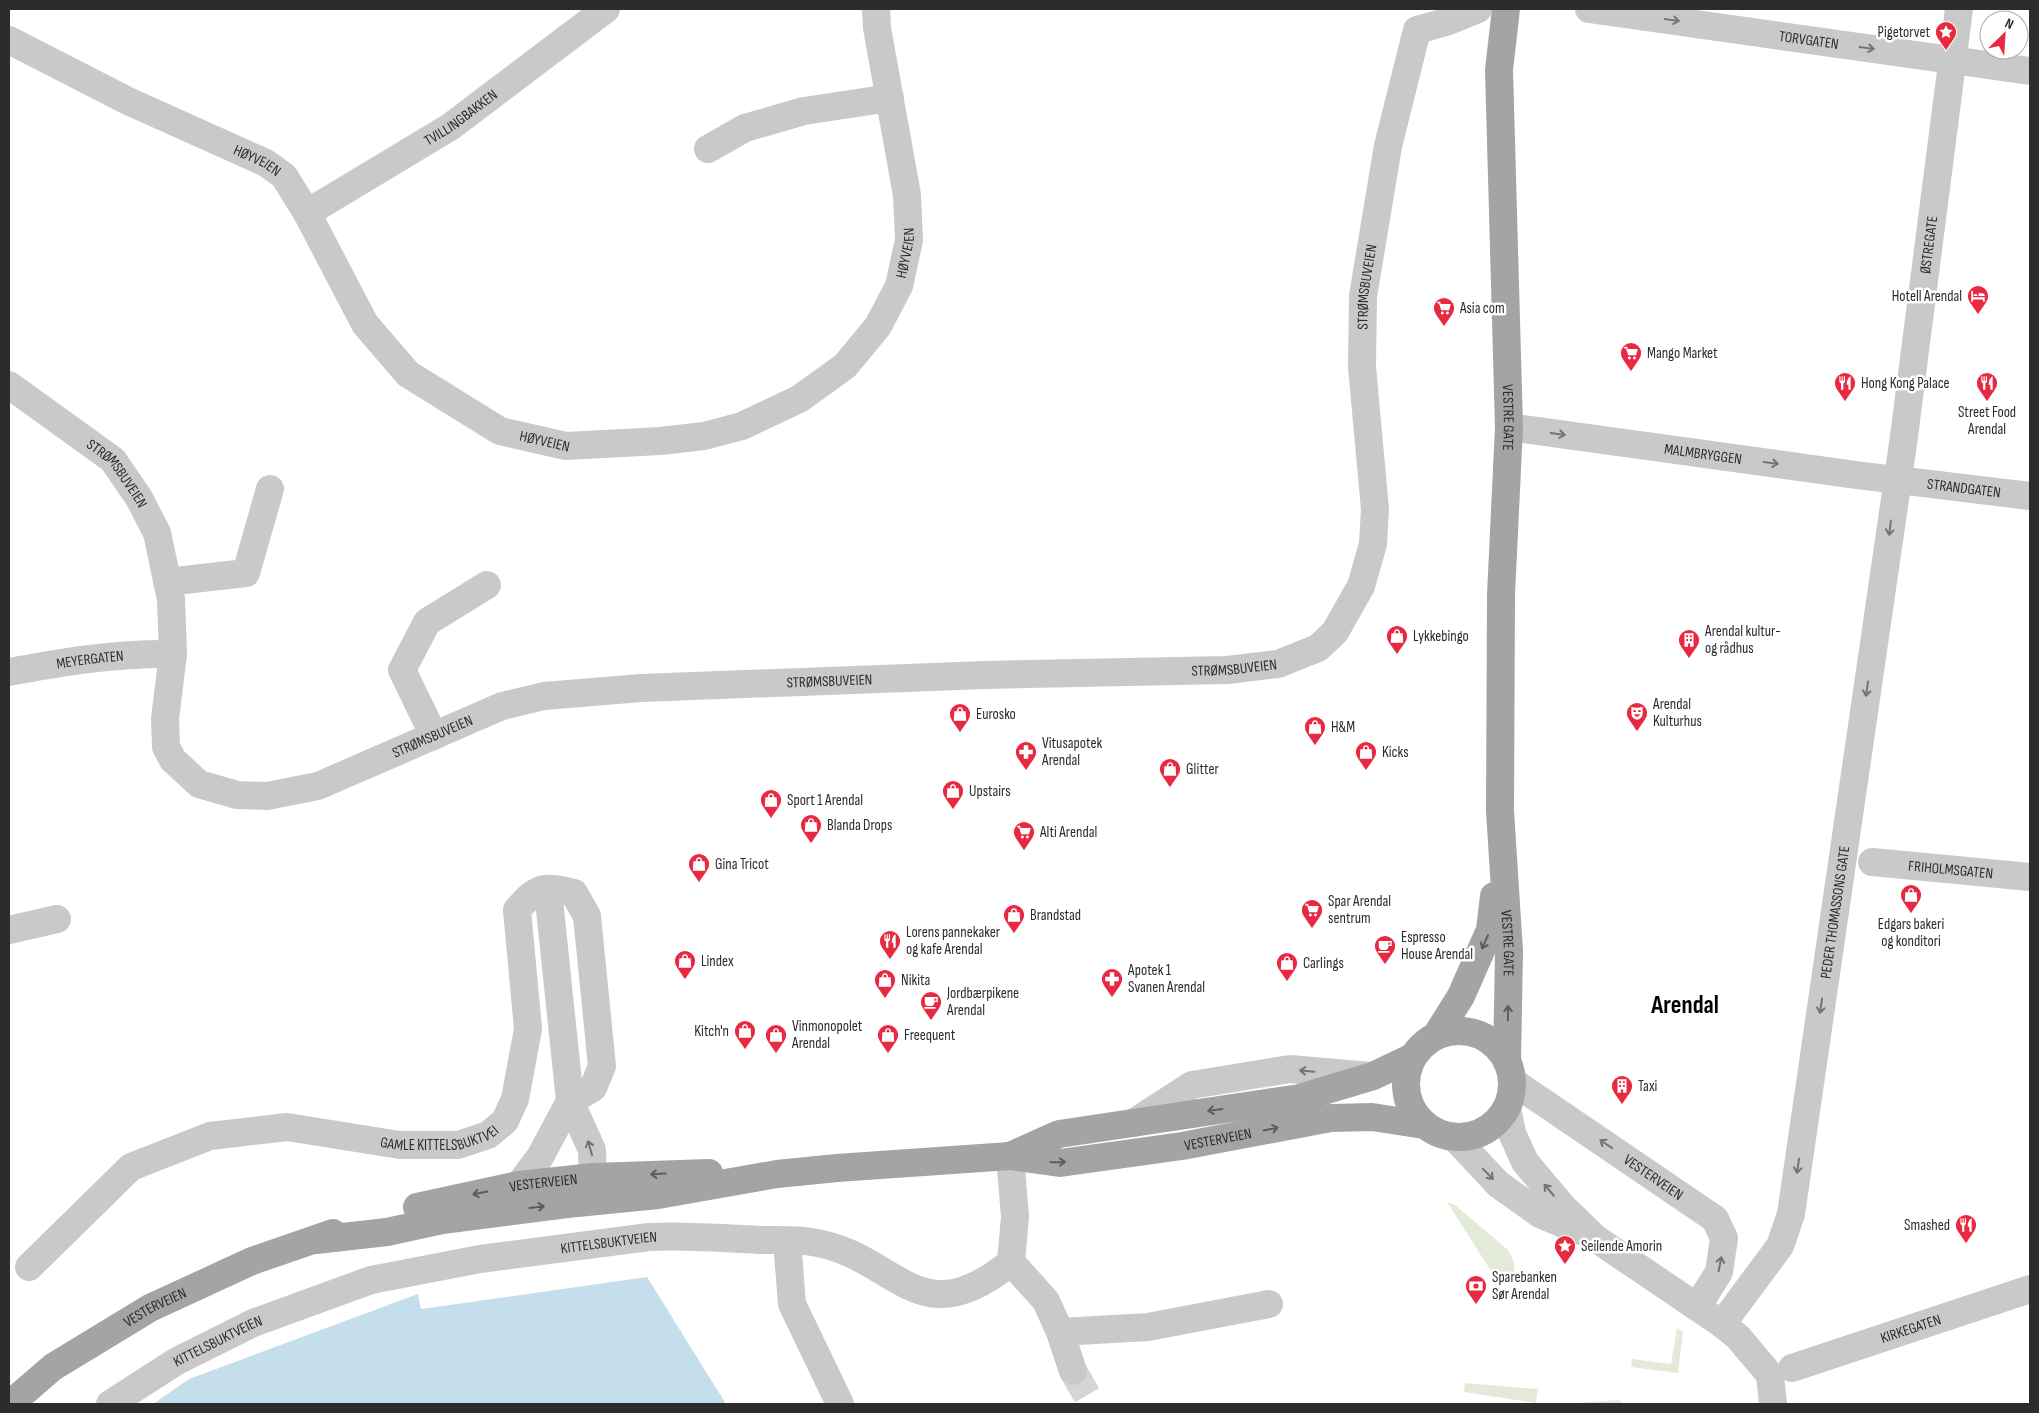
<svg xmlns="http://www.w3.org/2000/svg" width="2039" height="1413" viewBox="0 0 2039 1413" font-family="'Sofia Sans Condensed',sans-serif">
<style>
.green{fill:#e3ead9}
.water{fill:#c4deeb}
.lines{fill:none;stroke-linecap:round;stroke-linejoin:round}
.minor-tunnel{stroke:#d5d5d5;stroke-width:28;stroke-dasharray:28 14;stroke-linecap:butt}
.minor{stroke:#c9c9c9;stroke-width:28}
.major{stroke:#a4a4a4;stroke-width:28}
.oneway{stroke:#737373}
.oneway2{stroke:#5c5c5c}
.labels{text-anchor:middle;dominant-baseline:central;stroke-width:5;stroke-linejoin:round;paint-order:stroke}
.poi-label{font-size:15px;fill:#2c2c2c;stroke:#fff;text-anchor:start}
.street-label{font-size:15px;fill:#2c2c2c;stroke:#fff}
.town-label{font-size:25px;font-weight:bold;fill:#000;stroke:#fff}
</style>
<rect width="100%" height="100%" fill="#fff"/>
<path class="green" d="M1447 1202 1455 1205 1508 1250 1514 1262 1515 1282H1498Z
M1677 1328 1683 1332 1678 1373 1631 1367 1632 1359 1671 1364Z
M1465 1383 1538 1389 1536 1403 1464 1392Z
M1619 1400 1624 1404H1564Z"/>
<path class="water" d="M647 1277 726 1404H153L189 1379 418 1294 421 1309Z"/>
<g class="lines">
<path class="minor-tunnel" d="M1073 1371 1092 1404"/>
<g class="minor">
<path id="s1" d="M1589 9 2030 71"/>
<path id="s2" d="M9 40 128 101 266 163 284 176 307 213 365 324 408 374 500 431 566 446 660 441 704 436 742 426 799 399 845 366 878 326 899 286 909 240 907 195 877 28 876 9"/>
<path d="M708 149 745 128 804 111 890 98"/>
<path id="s3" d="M307 213 450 127 606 9"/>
<path id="s4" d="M9 385 113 460 139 498 157 533 171 599 173 654 165 719 166 747 173 760 199 784 237 795 267 796 318 786 502 706 544 696 641 688 985 675 1227 670 1278 664 1318 648 1335 632 1361 586 1373 544 1375 509 1362 367 1363 296 1388 146 1417 30 1446 22 1478 9"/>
<path id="s5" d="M1509 427 1856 475 2030 496"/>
<path d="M167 582 246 573 270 489"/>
<path id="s6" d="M9 672C63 662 117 653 173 654"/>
<path d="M434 736 402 670 427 622 487 585"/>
<path id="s7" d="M1872 862 2030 877"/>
<path d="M549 900 570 1101 592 1150 593 1177 577 1194"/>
<path d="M9 930 57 919"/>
<path id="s8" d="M1512 1081 1715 1219 1724 1238 1719 1272 1697 1307"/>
<path d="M1507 1108 1512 1133 1525 1162 1563 1207 1595 1238 1722 1324 1738 1337 1770 1375 1773 1404"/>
<path d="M1133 1123 1192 1085 1290 1069 1371 1076"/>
<path d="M1455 1138 1498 1184 1540 1214 1580 1231"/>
<path d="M519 1185 540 1157 570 1101"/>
<path d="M787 1241 792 1304 840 1404"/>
<path d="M1011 1262 1046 1301 1060 1332 1073 1371"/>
<path id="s9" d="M29 1267 131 1167 210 1136 287 1127 400 1145H458L488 1135 505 1121 515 1099 528 1029 517 910C539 885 543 886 574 893L587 916 602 1066 593 1088 570 1101"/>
<path id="s10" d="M1722 1324 1780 1246 1791 1214 1903 444 1959 9"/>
<path d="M1060 1332 1148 1327 1269 1304"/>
<path id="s11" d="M1792 1368 2030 1289"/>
<path id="s12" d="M110 1404 177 1361 253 1323 371 1280 480 1259 649 1237C686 1235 723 1238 759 1240 776 1240 795 1239 812 1242 897 1255 918 1339 1011 1262L1015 1217 1010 1156"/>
</g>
<g class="major">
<path id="s13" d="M1506 9 1499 70 1509 427 1501 595 1500 811 1509 951 1507 1062"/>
<circle cx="1459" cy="1084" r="53"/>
<path d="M1436 1036 1461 996 1490 930 1494 896"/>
<path d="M1010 1156 1059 1134 1300 1098 1373 1076 1413 1057"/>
<path id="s14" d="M417 1207 519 1185 593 1177 709 1173"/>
<path id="s15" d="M316 1240 387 1232 442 1220 567 1204 658 1195 777 1174 837 1168 1010 1156 1060 1163 1182 1146 1331 1118 1372 1117 1424 1125"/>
<path id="s16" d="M10 1404 53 1367 150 1308 252 1261 333 1233"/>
</g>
</g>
<defs><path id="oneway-shaft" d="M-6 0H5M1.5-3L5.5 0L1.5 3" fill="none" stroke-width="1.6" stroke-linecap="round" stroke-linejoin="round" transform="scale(1.25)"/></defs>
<g class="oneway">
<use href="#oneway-shaft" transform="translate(1672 20) rotate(8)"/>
<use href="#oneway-shaft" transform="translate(1867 48) rotate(8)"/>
<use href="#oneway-shaft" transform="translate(1558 434) rotate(8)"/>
<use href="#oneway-shaft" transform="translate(1771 463) rotate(8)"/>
<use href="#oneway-shaft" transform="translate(1890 528) rotate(97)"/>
<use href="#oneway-shaft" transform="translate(1867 689) rotate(98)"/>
<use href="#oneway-shaft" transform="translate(1821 1006) rotate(98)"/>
<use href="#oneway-shaft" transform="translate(1307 1071) rotate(-175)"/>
<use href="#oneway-shaft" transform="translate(1606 1144) rotate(-146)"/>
<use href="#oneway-shaft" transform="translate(590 1148) rotate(-106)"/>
<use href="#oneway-shaft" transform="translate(1798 1166) rotate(98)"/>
<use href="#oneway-shaft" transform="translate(1488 1174) rotate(46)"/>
<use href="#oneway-shaft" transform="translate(1549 1190) rotate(-130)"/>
<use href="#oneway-shaft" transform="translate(1720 1264) rotate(-79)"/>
</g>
<g class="oneway2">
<use href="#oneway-shaft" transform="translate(1485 942) rotate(114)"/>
<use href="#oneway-shaft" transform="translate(1508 1013) rotate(-89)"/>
<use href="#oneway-shaft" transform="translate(1215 1110) rotate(172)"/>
<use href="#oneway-shaft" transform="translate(1271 1129) rotate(-11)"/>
<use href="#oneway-shaft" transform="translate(1058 1162) rotate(-1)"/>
<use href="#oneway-shaft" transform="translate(658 1174) rotate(177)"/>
<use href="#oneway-shaft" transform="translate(480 1193) rotate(168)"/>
<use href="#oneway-shaft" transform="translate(537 1207) rotate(-7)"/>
</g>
<defs>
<g id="sight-pin" transform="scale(1.125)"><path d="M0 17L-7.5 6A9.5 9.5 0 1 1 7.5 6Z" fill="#e72a41" stroke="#fff"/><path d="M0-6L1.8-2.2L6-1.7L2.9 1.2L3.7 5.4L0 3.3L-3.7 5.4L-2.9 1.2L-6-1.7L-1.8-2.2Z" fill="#fff"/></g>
<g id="hotel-pin" transform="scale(1.125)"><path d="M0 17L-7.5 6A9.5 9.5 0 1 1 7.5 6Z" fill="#e72a41" stroke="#fff"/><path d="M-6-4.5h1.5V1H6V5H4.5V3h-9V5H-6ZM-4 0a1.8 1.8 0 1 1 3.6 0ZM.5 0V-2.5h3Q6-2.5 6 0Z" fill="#fff"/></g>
<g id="supermarket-pin" transform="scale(1.125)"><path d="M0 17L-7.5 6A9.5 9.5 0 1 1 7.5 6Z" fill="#e72a41" stroke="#fff"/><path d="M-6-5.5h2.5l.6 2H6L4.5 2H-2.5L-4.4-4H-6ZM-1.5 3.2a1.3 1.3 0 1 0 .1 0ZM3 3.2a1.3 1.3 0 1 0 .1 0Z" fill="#fff"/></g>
<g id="restaurant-pin" transform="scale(1.125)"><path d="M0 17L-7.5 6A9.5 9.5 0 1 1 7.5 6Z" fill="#e72a41" stroke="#fff"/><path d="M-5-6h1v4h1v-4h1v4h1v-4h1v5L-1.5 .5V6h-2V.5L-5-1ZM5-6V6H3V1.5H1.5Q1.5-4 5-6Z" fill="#fff"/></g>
<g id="shop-pin" transform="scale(1.125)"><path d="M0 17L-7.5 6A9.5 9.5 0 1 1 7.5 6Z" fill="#e72a41" stroke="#fff"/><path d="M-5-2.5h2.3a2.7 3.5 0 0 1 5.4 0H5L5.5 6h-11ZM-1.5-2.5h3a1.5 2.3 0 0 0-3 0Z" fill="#fff"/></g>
<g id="building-pin" transform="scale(1.125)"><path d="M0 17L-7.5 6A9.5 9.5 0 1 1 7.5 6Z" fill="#e72a41" stroke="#fff"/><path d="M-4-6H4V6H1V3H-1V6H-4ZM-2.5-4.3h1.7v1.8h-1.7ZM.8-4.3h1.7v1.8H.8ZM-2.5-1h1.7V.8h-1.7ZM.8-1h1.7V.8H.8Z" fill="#fff"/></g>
<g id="theatre-pin" transform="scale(1.125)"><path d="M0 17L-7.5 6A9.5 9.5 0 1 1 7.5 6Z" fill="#e72a41" stroke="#fff"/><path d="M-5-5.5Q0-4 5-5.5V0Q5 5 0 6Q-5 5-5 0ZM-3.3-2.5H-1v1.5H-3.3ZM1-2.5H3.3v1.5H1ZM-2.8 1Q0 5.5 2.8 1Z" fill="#fff"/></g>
<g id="pharmacy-pin" transform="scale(1.125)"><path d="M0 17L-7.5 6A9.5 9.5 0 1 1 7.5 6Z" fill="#e72a41" stroke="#fff"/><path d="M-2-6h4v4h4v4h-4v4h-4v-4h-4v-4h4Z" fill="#fff"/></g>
<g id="cafe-pin" transform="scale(1.125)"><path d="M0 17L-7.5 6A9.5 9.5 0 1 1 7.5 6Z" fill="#e72a41" stroke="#fff"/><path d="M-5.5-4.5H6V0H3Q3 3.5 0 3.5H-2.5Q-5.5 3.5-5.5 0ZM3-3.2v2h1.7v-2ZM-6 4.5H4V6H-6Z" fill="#fff"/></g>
<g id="bank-pin" transform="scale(1.125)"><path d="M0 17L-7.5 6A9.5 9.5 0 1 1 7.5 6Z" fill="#e72a41" stroke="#fff"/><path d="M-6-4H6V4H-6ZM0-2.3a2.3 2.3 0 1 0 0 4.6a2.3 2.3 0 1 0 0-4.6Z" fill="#fff"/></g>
</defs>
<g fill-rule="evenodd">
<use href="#sight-pin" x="1946" y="32"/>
<use href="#hotel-pin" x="1978" y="296"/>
<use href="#supermarket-pin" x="1444" y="308"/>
<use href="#supermarket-pin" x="1631" y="353"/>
<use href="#restaurant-pin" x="1845" y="383"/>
<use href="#restaurant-pin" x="1987" y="383"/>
<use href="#shop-pin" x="1397" y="636"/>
<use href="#building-pin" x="1689" y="640"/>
<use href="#theatre-pin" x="1637" y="713"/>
<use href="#shop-pin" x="960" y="714"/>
<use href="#shop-pin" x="1315" y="727"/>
<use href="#pharmacy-pin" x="1026" y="752"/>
<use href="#shop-pin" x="1366" y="752"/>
<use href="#shop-pin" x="1170" y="769"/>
<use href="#shop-pin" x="953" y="791"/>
<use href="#shop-pin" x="771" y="800"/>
<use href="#shop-pin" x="811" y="825"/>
<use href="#supermarket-pin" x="1024" y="832"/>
<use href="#shop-pin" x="699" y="864"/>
<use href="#shop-pin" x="1911" y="895"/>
<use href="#supermarket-pin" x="1312" y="910"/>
<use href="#shop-pin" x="1014" y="915"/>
<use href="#restaurant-pin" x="890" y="941"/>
<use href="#cafe-pin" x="1385" y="946"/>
<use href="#shop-pin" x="685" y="961"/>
<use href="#shop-pin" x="1287" y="963"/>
<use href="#pharmacy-pin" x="1112" y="979"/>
<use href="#shop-pin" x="885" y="980"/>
<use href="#cafe-pin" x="931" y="1002"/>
<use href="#shop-pin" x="745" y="1031"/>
<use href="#shop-pin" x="776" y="1035"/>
<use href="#shop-pin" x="888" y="1035"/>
<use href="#building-pin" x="1622" y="1086"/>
<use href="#restaurant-pin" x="1966" y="1225"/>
<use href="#sight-pin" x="1565" y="1246"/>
<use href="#bank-pin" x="1476" y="1286"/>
</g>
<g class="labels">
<g class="poi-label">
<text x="1930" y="32" text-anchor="end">Pigetorvet</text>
<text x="1962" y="296" text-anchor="end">Hotell Arendal</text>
<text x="1460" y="308">Asia com</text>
<text x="1647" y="353">Mango Market</text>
<text x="1861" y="383">Hong Kong Palace</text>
<text x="1987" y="412" text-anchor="middle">Street Food<tspan x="1987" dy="17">Arendal</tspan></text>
<text x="1705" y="631">Arendal kultur-<tspan x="1705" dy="17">og rådhus</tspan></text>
<text x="1413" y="636">Lykkebingo</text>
<text x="1653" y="704">Arendal<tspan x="1653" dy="17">Kulturhus</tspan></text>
<text x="976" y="714">Eurosko</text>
<text x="1331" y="727">H&amp;M</text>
<text x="1042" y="743">Vitusapotek<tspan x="1042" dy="17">Arendal</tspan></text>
<text x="1382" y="752">Kicks</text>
<text x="1186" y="769">Glitter</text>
<text x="969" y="791">Upstairs</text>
<text x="787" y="800">Sport 1 Arendal</text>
<text x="827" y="825">Blanda Drops</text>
<text x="1040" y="832">Alti Arendal</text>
<text x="715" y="864">Gina Tricot</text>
<text x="1328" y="901">Spar Arendal<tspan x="1328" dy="17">sentrum</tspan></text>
<text x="1030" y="915">Brandstad</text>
<text x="1911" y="924" text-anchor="middle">Edgars bakeri<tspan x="1911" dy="17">og konditori</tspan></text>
<text x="906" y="932">Lorens pannekaker<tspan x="906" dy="17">og kafe Arendal</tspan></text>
<text x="1401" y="937">Espresso<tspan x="1401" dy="17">House Arendal</tspan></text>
<text x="701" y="961">Lindex</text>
<text x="1303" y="963">Carlings</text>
<text x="1128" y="970">Apotek 1<tspan x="1128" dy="17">Svanen Arendal</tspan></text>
<text x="901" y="980">Nikita</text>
<text x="947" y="993">Jordbærpikene<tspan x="947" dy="17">Arendal</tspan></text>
<text x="792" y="1026">Vinmonopolet<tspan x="792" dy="17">Arendal</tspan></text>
<text x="729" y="1031" text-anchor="end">Kitch'n</text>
<text x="904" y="1035">Freequent</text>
<text x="1638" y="1086">Taxi</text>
<text x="1950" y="1225" text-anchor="end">Smashed</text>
<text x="1581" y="1246">Seilende Amorin</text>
<text x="1492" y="1277">Sparebanken<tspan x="1492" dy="17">Sør Arendal</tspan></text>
</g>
<g class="street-label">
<text stroke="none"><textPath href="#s1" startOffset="222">TORVGATEN</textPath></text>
<text stroke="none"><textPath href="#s3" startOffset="181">TVILLINGBAKKEN</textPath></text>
<text stroke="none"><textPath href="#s2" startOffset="276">HØYVEIEN</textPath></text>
<text stroke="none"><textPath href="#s10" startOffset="1110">ØSTREGATE</textPath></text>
<text stroke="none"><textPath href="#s2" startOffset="1146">HØYVEIEN</textPath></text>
<text stroke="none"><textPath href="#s4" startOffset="2001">STRØMSBUVEIEN</textPath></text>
<text stroke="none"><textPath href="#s13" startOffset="409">VESTRE GATE</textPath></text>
<text stroke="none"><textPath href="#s2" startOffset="696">HØYVEIEN</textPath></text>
<text stroke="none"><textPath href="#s5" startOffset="196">MALMBRYGGEN</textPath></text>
<text stroke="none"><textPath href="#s4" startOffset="141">STRØMSBUVEIEN</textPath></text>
<text stroke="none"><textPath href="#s5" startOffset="459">STRANDGATEN</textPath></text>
<text stroke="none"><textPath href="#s6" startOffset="82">MEYERGATEN</textPath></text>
<text stroke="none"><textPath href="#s4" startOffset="1536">STRØMSBUVEIEN</textPath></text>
<text stroke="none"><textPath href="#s4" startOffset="1131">STRØMSBUVEIEN</textPath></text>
<text stroke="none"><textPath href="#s4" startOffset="726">STRØMSBUVEIEN</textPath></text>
<text stroke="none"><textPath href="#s7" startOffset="79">FRIHOLMSGATEN</textPath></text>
<text stroke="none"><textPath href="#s10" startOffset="436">PEDER THOMASSONS GATE</textPath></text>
<text stroke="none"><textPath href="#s13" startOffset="935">VESTRE GATE</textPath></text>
<text stroke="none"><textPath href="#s9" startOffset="460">GAMLE KITTELSBUKTVEI</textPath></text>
<text stroke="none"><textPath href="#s15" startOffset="910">VESTERVEIEN</textPath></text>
<text stroke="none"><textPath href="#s8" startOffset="171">VESTERVEIEN</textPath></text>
<text stroke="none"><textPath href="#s14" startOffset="129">VESTERVEIEN</textPath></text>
<text stroke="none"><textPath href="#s12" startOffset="531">KITTELSBUKTVEIEN</textPath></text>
<text stroke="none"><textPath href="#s16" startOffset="175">VESTERVEIEN</textPath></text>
<text stroke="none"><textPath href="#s11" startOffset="125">KIRKEGATEN</textPath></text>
<text stroke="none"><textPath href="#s12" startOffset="125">KITTELSBUKTVEIEN</textPath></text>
</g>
<g class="town-label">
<text x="1685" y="1005">Arendal</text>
</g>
</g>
<rect width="2039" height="1413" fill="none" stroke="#2c2c2c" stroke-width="20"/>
<g transform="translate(2004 35) rotate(25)"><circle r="24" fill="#ffffff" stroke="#ababab"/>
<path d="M0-4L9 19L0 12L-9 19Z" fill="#e72a41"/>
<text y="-8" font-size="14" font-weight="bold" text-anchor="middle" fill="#2c2c2c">N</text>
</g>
</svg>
